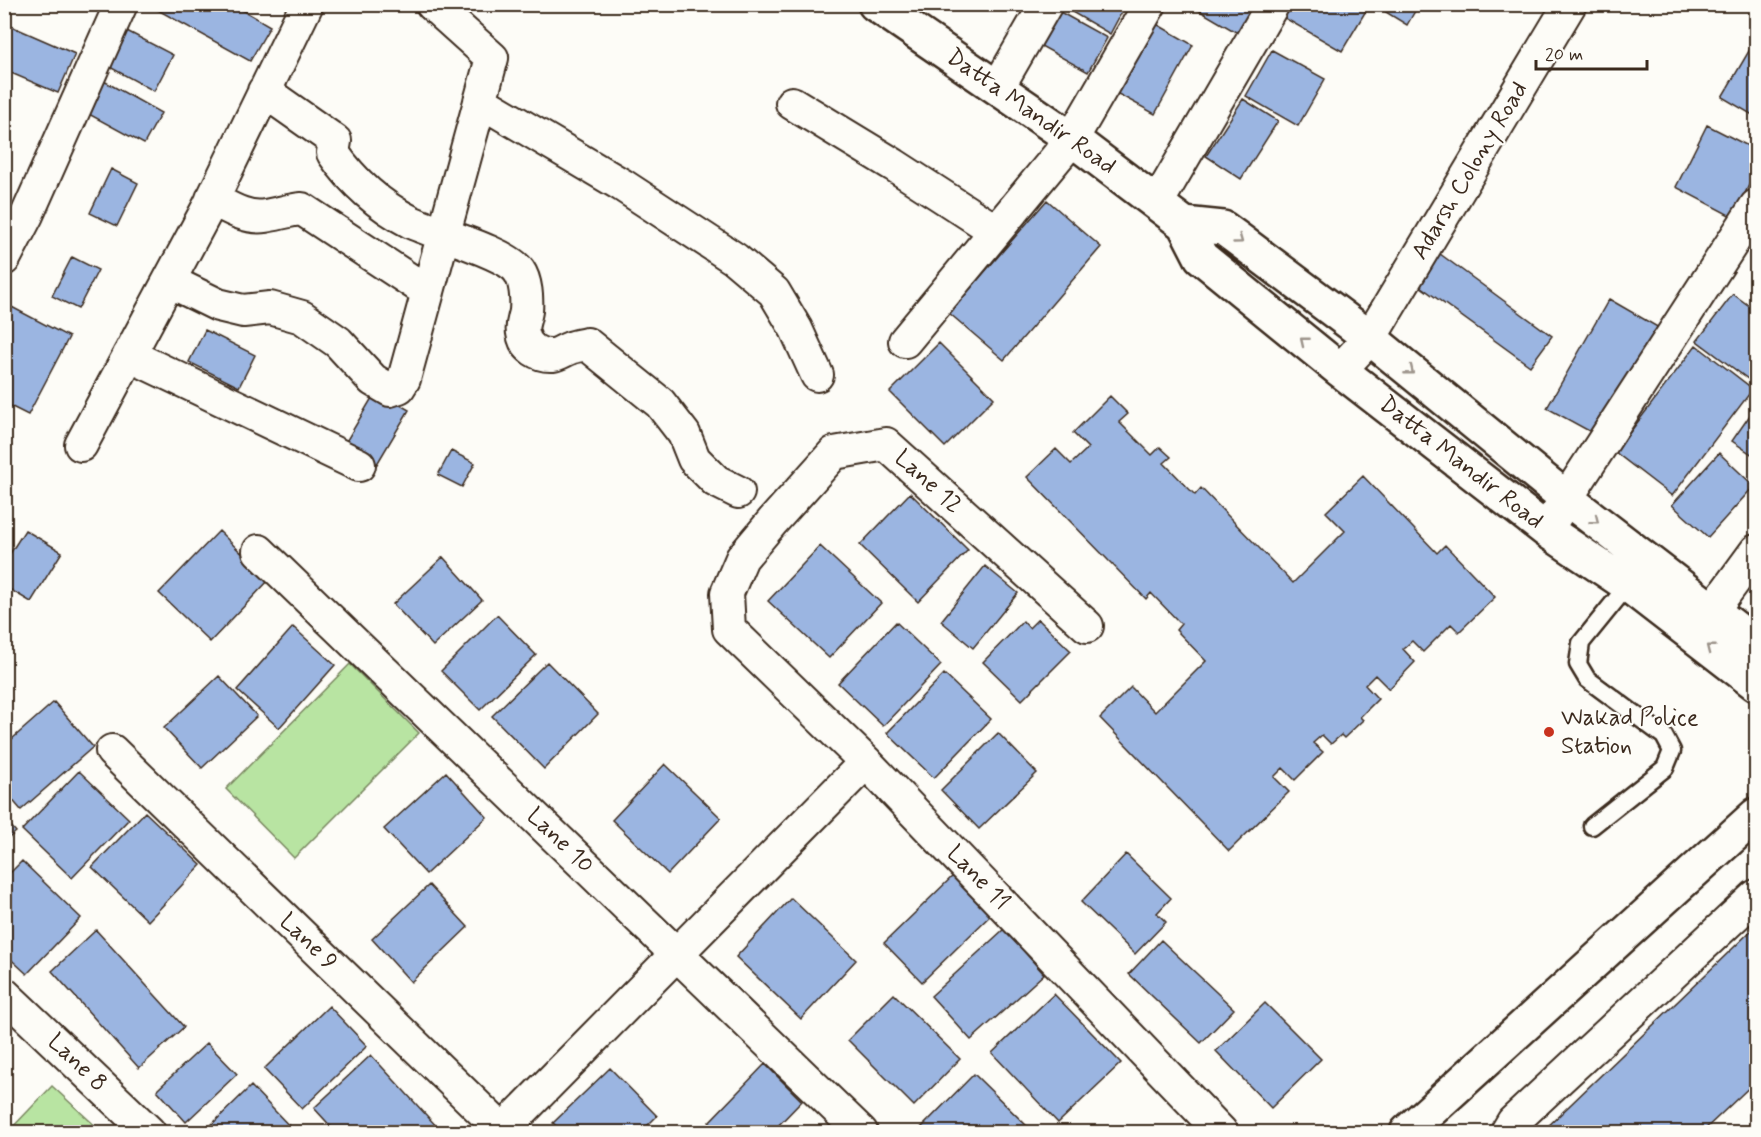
<svg xmlns="http://www.w3.org/2000/svg" width="1761" height="1137" viewBox="0 0 1761 1137" font-family="Mynerve,sans-serif">
<style>
.green{fill:#b8e4a2;stroke:#7a8760;stroke-width:1.5}
.building{fill:#9bb5e1;stroke:#3b2a1e;stroke-width:1.5}
.lines{fill:none;stroke-linecap:round;stroke-linejoin:round}
.service-casing{stroke:#3b2a1e;stroke-width:21}
.minor-casing{stroke:#3b2a1e;stroke-width:36}
.tertiary-casing{stroke:#3b2a1e;stroke-width:38}
.secondary-casing{stroke:#3b2a1e;stroke-width:38}
.service{stroke:#fdfcf7;stroke-width:16}
.minor{stroke:#fdfcf7;stroke-width:32}
.tertiary{stroke:#fdfcf7;stroke-width:33}
.secondary{stroke:#fdfcf7;stroke-width:33}
.oneway{stroke:#9c938a}
.poi-dot{fill:#c8321e;stroke:#fdfcf7;stroke-width:2}
.labels{text-anchor:middle;dominant-baseline:central;stroke-width:4.5;stroke-linejoin:round;paint-order:stroke}
.street-label{font-size:24px;fill:#3b2a1e;stroke:#fdfcf7}
.poi-label{font-size:24px;fill:#3b2a1e;stroke:#fdfcf7;text-anchor:start}
</style>
<rect width="100%" height="100%" fill="#fdfcf7"/>
<filter id="ink" filterUnits="userSpaceOnUse"><feTurbulence type="fractalNoise" baseFrequency=".0167" numOctaves="2"/><feDisplacementMap in="SourceGraphic" scale="12" xChannelSelector="R" yChannelSelector="G"/><feConvolveMatrix kernelMatrix="1 2 1 2 8 2 1 2 1" color-interpolation-filters="sRGB"/></filter>
<g filter="url(#ink)">
<path class="green" d="M350 664 419 733 294 858 226 789Z
M52 1086 102 1132H8Z"/>
<path class="building" d="M147 4H232L270 26 250 61Z
M1058 4H1126L1110 34Z
M1188 4H1250L1262 11 1246 38Z
M1287 4H1370L1342 51 1281 16Z
M1377 4H1419L1407 25 1376 6Z
M1051 7 1107 38 1088 72 1032 41Z
M1153 22 1193 45 1155 114 1107 88Z
M4 23 75 54 58 93 4 70Z
M125 30 173 55 154 91 106 65Z
M1756 39V117L1722 97Z
M1272 50 1325 79 1298 126 1246 96Z
M102 80 161 113 144 144 85 112Z
M1243 99 1278 121 1241 179 1206 156Z
M1707 125 1756 150V171L1733 217 1676 187Z
M111 169 138 183 117 226 90 213Z
M1047 200 1101 247 1004 360 949 313Z
M1436 251 1552 336 1530 366 1413 281Z
M72 257 98 270 78 309 52 296Z
M1733 294 1756 311V385L1697 341Z
M1609 299 1661 329 1600 437 1547 408Z
M4 303 69 337 28 415 4 403Z
M205 330 255 355 239 387 189 362Z
M939 343 994 398 945 447 890 392Z
M1696 345 1753 389 1672 496 1615 452Z
M376 391 409 410 377 464 344 445Z
M1110 396 1128 414 1119 422 1152 455 1160 447 1171 457 1164 463 1195 495 1201 488 1293 583 1345 531 1326 512 1363 476 1437 553 1445 545 1495 597 1459 632 1451 624 1423 652 1412 641 1403 649 1415 662 1389 689 1375 675 1365 685 1378 699 1360 717 1363 720 1344 738 1341 735 1331 744 1322 735 1313 743 1323 752 1295 780 1283 768 1274 777 1289 792 1229 851 1100 718 1131 687 1155 712 1206 661 1176 630 1181 624 1151 593 1146 599 1027 477 1056 449 1071 464 1088 448 1073 433Z
M1755 408 1756 409V457L1732 441Z
M451 451 475 463 462 487 438 475Z
M1719 453 1754 486 1708 537 1672 505Z
M910 493 968 550 918 602 860 545Z
M25 530 62 552 31 602 4 586V563Z
M219 531 269 580 210 642 159 593Z
M820 546 881 603 829 658 768 601Z
M443 557 482 600 433 646 393 604Z
M985 566 1018 593 973 648 941 621Z
M497 615 536 655 480 710 441 671Z
M1038 619 1071 651 1022 700 983 662 1023 621 1029 628Z
M896 622 941 665 883 726 838 683Z
M293 627 335 665 279 728 237 690Z
M547 662 598 714 544 769 492 716Z
M944 674 991 719 934 778 887 733Z
M219 676 257 716 202 768 164 728Z
M54 702 93 747 21 810 4 790V746Z
M998 733 1037 773 979 829 941 790Z
M665 764 721 818 668 874 612 820Z
M79 771 129 819 72 878 22 830Z
M446 772 487 817 426 874 384 829Z
M145 812 201 865 148 921 92 867Z
M4 818 16 832 4 842Z
M1126 854 1171 898 1157 913 1166 922 1135 954 1081 902Z
M22 861 81 918 27 974 4 953V879Z
M957 872 995 911 922 982 884 943Z
M429 885 468 927 411 982 372 939Z
M791 898 856 960 801 1019 736 957Z
M1756 926V1081L1702 1132H1542Z
M1004 929 1044 974 971 1040 931 996Z
M96 930 184 1027 139 1068 52 971Z
M1161 940 1234 1009 1201 1043 1129 974Z
M894 994 960 1059 914 1106 848 1040Z
M1054 994 1121 1063 1058 1123 992 1053Z
M1265 1003 1321 1059 1271 1108 1216 1051Z
M329 1006 367 1046 302 1109 264 1069Z
M207 1043 237 1074 186 1122 157 1090Z
M371 1055 440 1130 437 1132H336L314 1108Z
M765 1064 802 1101 772 1132H720L709 1122Z
M610 1068 657 1116 641 1132H563L553 1123Z
M974 1074 1033 1132H924L920 1129Z
M251 1086 295 1132H204Z"/>
<g class="lines">
<g class="service-casing">
<path id="service" d="M1592 826 1665 768 1672 751 1664 736 1587 679 1578 664 1581 643 1628 585"/>
</g>
<g class="minor-casing">
<path id="minor" d="M998 87 1046 4
M264 91 335 141 333 153C353 182 380 206 411 222 434 233 506 252 519 271 526 281 527 299 526 311 525 318 521 326 523 333 525 348 539 356 553 355 559 354 564 350 570 348 575 346 582 345 587 344L660 403 684 434 694 459 716 481 738 492
M480 101 622 185 735 259 774 292 796 329 817 375
M792 103 894 165 996 231
M212 199C228 207 246 219 265 216 278 214 289 210 302 209L428 292
M1157 203 1273 4
M4 259 27 215 121 4
M169 281 218 305 243 311 270 308 302 317 338 342 373 380 390 390 399 387 404 379 492 58 432 4
M905 341 1072 139 1150 4
M129 355 359 465
M1340 370 1370 338 1570 4
M81 445 209 206 307 4
M1546 530 1756 206
M259 551 861 1132
M1712 611 1756 551
M1087 626 886 444 834 453 773 521 742 558 727 593 729 629 866 762 1221 1132
M112 751 504 1132
M4 994 149 1132
M501 1132 866 762
M1507 1132 1513 1122 1756 896"/>
</g>
<g class="tertiary-casing">
<path id="tertiary" d="M1407 1132 1756 815"/>
</g>
<g class="secondary-casing">
<path id="secondary" d="M875 4 1072 139 1184 224 1201 257 1340 370 1546 530 1628 585 1756 684
M1184 224 1223 228 1238 239 1370 338 1566 498 1756 644"/>
</g>
<use href="#service" class="service"/>
<use href="#minor" class="minor"/>
<use href="#tertiary" class="tertiary"/>
<use href="#secondary" class="secondary"/>
</g>
<defs><path id="oneway-chevron" d="M-2-3.5L2.5 0L-2 3.5" fill="none" stroke-width="1.6" stroke-linecap="round" stroke-linejoin="round" transform="scale(1.5)"/></defs>
<g class="oneway">
<use href="#oneway-chevron" transform="translate(1239 240) rotate(36)"/>
<use href="#oneway-chevron" transform="translate(1304 341) rotate(-141)"/>
<use href="#oneway-chevron" transform="translate(1410 371) rotate(39)"/>
<use href="#oneway-chevron" transform="translate(1595 520) rotate(38)"/>
<use href="#oneway-chevron" transform="translate(1710 648) rotate(-142)"/>
</g>
</g>
<circle class="poi-dot" cx="1549" cy="732" r="6"/>
<g class="labels">
<g class="street-label">
<text transform="translate(1031 112) rotate(35)">Datta Mandir Road</text>
<text transform="translate(1470 171) rotate(-59)">Adarsh Colony Road</text>
<text transform="translate(1461 463) rotate(38)">Datta Mandir Road</text>
<text transform="translate(928 482) rotate(42)">Lane 12</text>
<text transform="translate(560 841) rotate(44)">Lane 10</text>
<text transform="translate(978 878) rotate(46)">Lane 11</text>
<text transform="translate(308 942) rotate(44)">Lane 9</text>
<text transform="translate(77 1063) rotate(44)">Lane 8</text>
</g>
<g class="poi-label">
<text x="1561" y="718">Wakad Police<tspan x="1561" dy="28">Station</tspan></text>
</g>
</g>
<rect width="1761" height="1137" fill="none" stroke="#fdfcf7" stroke-width="24"/>
<rect x="12" y="12" width="1737" height="1113" fill="none" stroke="#3b2a1e" stroke-width="2" filter="url(#ink)"/>
<path d="M1536 60v9h111v-9" fill="none" stroke="#3b2a1e" stroke-width="3"/>
<text x="1545" y="60" font-size="18" fill="#3b2a1e" stroke="#fdfcf7" stroke-width="4.5" paint-order="stroke">20 m</text>
</svg>
